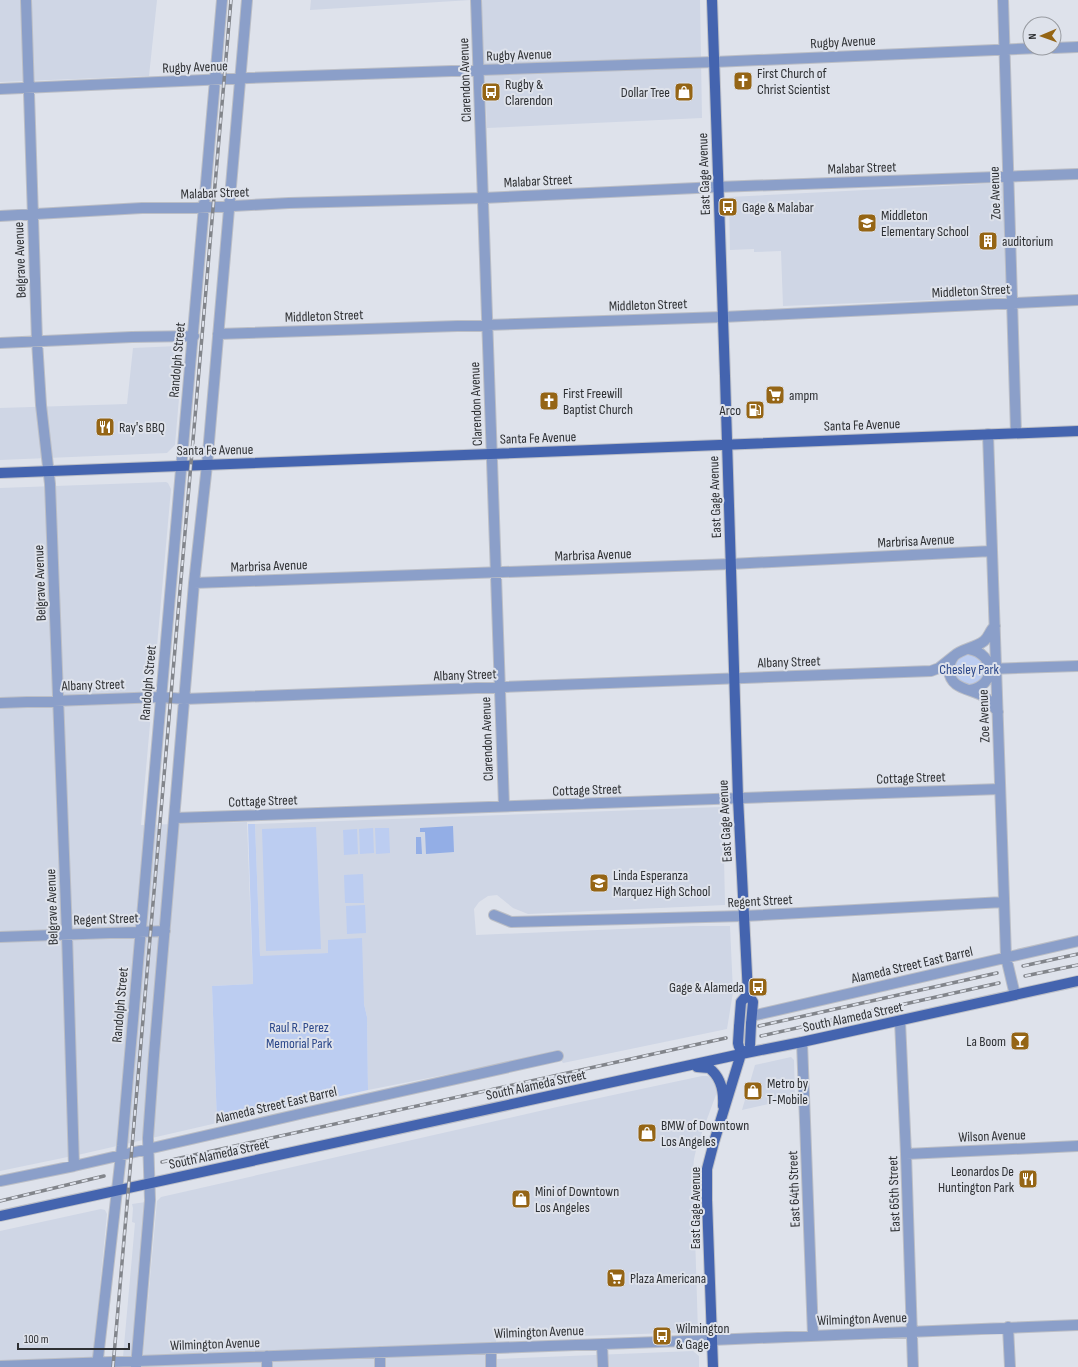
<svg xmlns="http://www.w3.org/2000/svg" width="1078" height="1367" viewBox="0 0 1078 1367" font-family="'Sofia Sans Condensed',sans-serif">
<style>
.built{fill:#cfd6e5}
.green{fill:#bccdf1}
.water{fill:#93aee6}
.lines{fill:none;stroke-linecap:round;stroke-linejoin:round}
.minor-casing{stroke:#bbbec6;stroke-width:12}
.major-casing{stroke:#bbbec6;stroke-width:12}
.minor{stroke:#8b9fc9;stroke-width:10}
.major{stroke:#4464af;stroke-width:10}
.rail-casing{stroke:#82858b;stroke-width:3.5}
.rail{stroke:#dee2eb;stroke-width:2;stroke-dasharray:6;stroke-linecap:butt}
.major-bridge-casing{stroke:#bbbec6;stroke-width:12;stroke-linecap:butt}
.major-bridge{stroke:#4464af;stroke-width:10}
.labels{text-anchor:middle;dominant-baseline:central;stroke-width:4;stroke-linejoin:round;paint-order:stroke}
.street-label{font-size:14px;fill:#2e3033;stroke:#dee2eb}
.poi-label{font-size:14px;fill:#2e3033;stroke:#dee2eb;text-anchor:start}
.park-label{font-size:14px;fill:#2b478a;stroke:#dee2eb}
</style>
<rect width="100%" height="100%" fill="#dee2eb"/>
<path class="built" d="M0 0H157L149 76 0 82Z
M311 0H471L310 10Z
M481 0H700L702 118 487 128Z
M1003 183 1007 297 783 306 781 251 754 252V249L730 250 729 197Z
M178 346 181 347 183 351 175 445 167 453 0 460V408L127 404 133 348Z
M166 482 168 483 171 489 141 825 247 822 253 984 212 986 217 1123 82 1154 0 1171V488Z
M721 807 723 810 725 905 528 914 513 908 497 895 488 896 479 902 474 909 476 935 693 926H730L733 992 727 1029 563 1063 556 1053 368 1090 367 1017 364 1004 328 953 260 957 255 824Z
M791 1057 794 1060 795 1098 742 1110 755 1065Z
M702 1076H708L713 1080 717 1087V1092L697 1146 694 1159 693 1170 698 1332 496 1339 497 1359 693 1351 699 1356V1367H142L157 1201 161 1197 557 1107Z
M146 1202 132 1357H123L135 1223 132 1222 133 1208 132 1204Z
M101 1209 105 1210 107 1214 92 1367H0V1231Z"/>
<path class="green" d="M968 652 983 660 985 671 980 681C966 687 964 687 953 675 954 660 954 659 968 652Z
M248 824H255L260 956 328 953V940L362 938 364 1004 367 1017 368 1090 217 1123 212 986 253 984Z
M316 827 321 949 266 951 262 829Z
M373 828 374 853 360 854 359 829Z
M375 828H389L390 853 376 854Z
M357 829 358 854 344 855 343 830Z
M363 874 364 903H345L344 875Z
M365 905 366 933 347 934 346 906Z"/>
<path class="water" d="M453 826 454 852 426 854 425 832H420V828Z
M416 837H421L422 854H416Z"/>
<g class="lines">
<g class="minor-casing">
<path id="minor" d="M26 0 37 341 41 405 50 484 67 934 74 1166
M476 0 504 806
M1003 0 1016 433
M1054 48 1078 47
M0 89 249 78 714 62 1040 48
M0 216 142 208H196L289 203 483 198 718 187 1078 174
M218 334 723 317 1078 300
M0 343 132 337 194 336
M988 434 1006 957 1015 995
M194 583 731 564 992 551
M995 626C990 630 989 637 984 641 975 648 961 649 954 656 951 660 949 665 949 670 950 691 974 688 986 698 991 702 994 708 998 712
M969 649C996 654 996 686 970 690
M989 669 1078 666
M0 703 161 697 184 699 931 671 939 668 954 656
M175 818 1000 789
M494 915 511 922 744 916 1004 902
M0 937 165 931
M752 1016 1078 941
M900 1021 906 1154 913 1367
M802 1042 813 1335
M906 1154 1078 1146
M0 1181 74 1166 304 1113 558 1056
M1008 1327 1010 1367
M602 1344 603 1367
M491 1348V1367
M380 1352V1367
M267 1356V1367
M0 1366 712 1340 1078 1325
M97 1367 122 1146 222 0
M136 1367 150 1200 148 1138 154 1055 194 583 207 465 247 0"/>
</g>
<g class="major-casing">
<path id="major" d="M712 0 725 376 738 798 748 994 753 1002 751 1024
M0 473 1078 431
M739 1027 741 1002 748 994
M697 1067 709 1068C721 1077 724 1090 723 1106
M0 1216 741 1054 802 1042 1078 981
M713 1367 707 1200V1169L714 1142 741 1054 744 1051"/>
</g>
<use href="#minor" class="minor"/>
<use href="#major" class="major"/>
<g class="rail-casing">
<path id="rail" d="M1023 966 1078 954
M1025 976 1078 965
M759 1026 997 973
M761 1036 999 983
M162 1162 726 1038
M0 1201 104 1176
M113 1367 231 0"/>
</g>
<use href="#rail" class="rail"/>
<g class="major-bridge-casing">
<path id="major-bridge" d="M750 1045 751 1024
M739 1047 738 1043 739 1027"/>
</g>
<use href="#major-bridge" class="major-bridge"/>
</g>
<defs>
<g id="church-square" transform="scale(1)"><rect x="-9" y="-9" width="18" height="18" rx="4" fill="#956515" stroke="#dee2eb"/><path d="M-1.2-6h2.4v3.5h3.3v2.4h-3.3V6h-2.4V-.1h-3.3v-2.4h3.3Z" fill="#fff"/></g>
<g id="bus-square" transform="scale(1)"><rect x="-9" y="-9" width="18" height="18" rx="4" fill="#956515" stroke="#dee2eb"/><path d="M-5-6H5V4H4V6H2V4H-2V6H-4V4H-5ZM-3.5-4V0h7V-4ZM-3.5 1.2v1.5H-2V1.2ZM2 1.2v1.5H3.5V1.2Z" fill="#fff"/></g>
<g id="shop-square" transform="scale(1)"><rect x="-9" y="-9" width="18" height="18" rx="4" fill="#956515" stroke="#dee2eb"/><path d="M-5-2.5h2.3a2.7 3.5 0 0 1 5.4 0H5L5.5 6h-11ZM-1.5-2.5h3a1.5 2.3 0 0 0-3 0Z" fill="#fff"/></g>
<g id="school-square" transform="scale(1)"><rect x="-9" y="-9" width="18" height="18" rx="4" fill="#956515" stroke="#dee2eb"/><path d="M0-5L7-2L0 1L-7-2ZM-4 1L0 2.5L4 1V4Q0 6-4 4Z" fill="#fff"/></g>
<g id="building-square" transform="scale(1)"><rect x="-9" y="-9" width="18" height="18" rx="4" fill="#956515" stroke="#dee2eb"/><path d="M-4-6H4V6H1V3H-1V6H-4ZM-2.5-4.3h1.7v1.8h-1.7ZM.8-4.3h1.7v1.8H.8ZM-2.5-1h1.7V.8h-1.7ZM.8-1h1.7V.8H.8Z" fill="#fff"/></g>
<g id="supermarket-square" transform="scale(1)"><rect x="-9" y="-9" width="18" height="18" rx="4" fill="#956515" stroke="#dee2eb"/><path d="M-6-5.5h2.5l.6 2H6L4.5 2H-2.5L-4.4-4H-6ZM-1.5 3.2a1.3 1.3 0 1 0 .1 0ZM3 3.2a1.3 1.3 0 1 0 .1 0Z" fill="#fff"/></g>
<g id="fuel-square" transform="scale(1)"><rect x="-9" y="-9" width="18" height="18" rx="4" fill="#956515" stroke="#dee2eb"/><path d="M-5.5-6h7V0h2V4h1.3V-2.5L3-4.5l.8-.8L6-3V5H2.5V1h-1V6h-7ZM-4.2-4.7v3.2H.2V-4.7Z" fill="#fff"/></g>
<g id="restaurant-square" transform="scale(1)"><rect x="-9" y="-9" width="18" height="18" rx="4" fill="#956515" stroke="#dee2eb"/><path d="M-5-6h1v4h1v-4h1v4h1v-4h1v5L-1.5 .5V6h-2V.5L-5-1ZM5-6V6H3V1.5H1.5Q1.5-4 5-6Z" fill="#fff"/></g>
<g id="bar-square" transform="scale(1)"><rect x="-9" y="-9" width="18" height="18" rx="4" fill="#956515" stroke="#dee2eb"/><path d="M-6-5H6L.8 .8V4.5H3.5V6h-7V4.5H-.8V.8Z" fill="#fff"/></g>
</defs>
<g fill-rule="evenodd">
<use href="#church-square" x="743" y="81"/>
<use href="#bus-square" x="491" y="92"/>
<use href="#shop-square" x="684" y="92"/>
<use href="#bus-square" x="728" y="207"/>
<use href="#school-square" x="867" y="223"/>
<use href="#building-square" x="988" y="241"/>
<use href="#supermarket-square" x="775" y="395"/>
<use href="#church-square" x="549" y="401"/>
<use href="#fuel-square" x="755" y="410"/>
<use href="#restaurant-square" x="105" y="427"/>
<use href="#school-square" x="599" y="883"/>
<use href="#bus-square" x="758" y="987"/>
<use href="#bar-square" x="1020" y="1041"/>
<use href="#shop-square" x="753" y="1091"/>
<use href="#shop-square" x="647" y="1133"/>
<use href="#restaurant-square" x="1028" y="1179"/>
<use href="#shop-square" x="521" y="1199"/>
<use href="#supermarket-square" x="616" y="1278"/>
<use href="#bus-square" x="662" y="1336"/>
</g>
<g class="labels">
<g class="street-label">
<text transform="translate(843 42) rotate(-3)">Rugby Avenue</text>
<text transform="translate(519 55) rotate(-2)">Rugby Avenue</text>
<text transform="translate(195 67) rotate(-2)">Rugby Avenue</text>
<text transform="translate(465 80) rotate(-92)">Clarendon Avenue</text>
<text transform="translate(862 168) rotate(-2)">Malabar Street</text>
<text transform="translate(704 174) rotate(-92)">East Gage Avenue</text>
<text transform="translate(538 181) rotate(-3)">Malabar Street</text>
<text transform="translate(215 193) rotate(-2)">Malabar Street</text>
<text transform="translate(995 193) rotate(-92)">Zoe Avenue</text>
<text transform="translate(20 260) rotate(-92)">Belgrave Avenue</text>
<text transform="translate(971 291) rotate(-3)">Middleton Street</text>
<text transform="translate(648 305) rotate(-2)">Middleton Street</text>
<text transform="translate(324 316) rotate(-2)">Middleton Street</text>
<text transform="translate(177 360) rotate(-85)">Randolph Street</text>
<text transform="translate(476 404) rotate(-92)">Clarendon Avenue</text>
<text transform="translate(862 425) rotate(-2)">Santa Fe Avenue</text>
<text transform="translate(538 438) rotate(-2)">Santa Fe Avenue</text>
<text transform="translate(215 450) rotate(-1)">Santa Fe Avenue</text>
<text transform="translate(715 497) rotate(-92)">East Gage Avenue</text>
<text transform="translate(916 541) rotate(-3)">Marbrisa Avenue</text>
<text transform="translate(593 555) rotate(-2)">Marbrisa Avenue</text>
<text transform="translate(269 566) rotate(-2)">Marbrisa Avenue</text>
<text transform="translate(40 583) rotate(-92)">Belgrave Avenue</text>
<text transform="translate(789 662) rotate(-2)">Albany Street</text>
<text transform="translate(465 675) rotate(-2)">Albany Street</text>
<text transform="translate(148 683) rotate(-85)">Randolph Street</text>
<text transform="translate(93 685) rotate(-2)">Albany Street</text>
<text transform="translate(984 716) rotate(-92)">Zoe Avenue</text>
<text transform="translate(487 739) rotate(-92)">Clarendon Avenue</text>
<text transform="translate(911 778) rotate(-2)">Cottage Street</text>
<text transform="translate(587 790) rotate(-2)">Cottage Street</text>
<text transform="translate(263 801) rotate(-2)">Cottage Street</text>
<text transform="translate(725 821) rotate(-93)">East Gage Avenue</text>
<text transform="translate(760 901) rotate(-3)">Regent Street</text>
<text transform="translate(52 907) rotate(-92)">Belgrave Avenue</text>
<text transform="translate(106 919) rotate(-2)">Regent Street</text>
<text transform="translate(912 965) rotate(-13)">Alameda Street East Barrel</text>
<text transform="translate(120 1005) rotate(-85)">Randolph Street</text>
<text transform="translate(853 1017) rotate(-12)">South Alameda Street</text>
<text transform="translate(536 1085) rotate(-12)">South Alameda Street</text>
<text transform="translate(276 1105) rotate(-13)">Alameda Street East Barrel</text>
<text transform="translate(992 1136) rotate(-2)">Wilson Avenue</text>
<text transform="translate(219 1154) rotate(-12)">South Alameda Street</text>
<text transform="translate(794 1189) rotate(-92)">East 64th Street</text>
<text transform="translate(894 1194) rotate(-92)">East 65th Street</text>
<text transform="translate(695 1208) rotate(-90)">East Gage Avenue</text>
<text transform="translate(862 1319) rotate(-2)">Wilmington Avenue</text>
<text transform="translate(539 1332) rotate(-2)">Wilmington Avenue</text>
<text transform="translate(215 1344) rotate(-2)">Wilmington Avenue</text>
</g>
<g class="poi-label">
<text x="757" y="73">First Church of<tspan x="757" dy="16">Christ Scientist</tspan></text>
<text x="505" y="84">Rugby &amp;<tspan x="505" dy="16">Clarendon</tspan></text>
<text x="670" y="92" text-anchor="end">Dollar Tree</text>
<text x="742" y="207">Gage &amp; Malabar</text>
<text x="881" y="215">Middleton<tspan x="881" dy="16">Elementary School</tspan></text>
<text x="1002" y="241">auditorium</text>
<text x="563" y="393">First Freewill<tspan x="563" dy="16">Baptist Church</tspan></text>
<text x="789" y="395">ampm</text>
<text x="741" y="410" text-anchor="end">Arco</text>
<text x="119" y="427">Ray's BBQ</text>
<text x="613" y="875">Linda Esperanza<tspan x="613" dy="16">Marquez High School</tspan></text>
<text x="744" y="987" text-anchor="end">Gage &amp; Alameda</text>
<text x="1006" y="1041" text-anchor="end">La Boom</text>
<text x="767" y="1083">Metro by<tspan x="767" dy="16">T-Mobile</tspan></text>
<text x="661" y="1125">BMW of Downtown<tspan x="661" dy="16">Los Angeles</tspan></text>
<text x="1014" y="1171" text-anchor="end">Leonardos De<tspan x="1014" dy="16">Huntington Park</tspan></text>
<text x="535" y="1191">Mini of Downtown<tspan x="535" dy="16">Los Angeles</tspan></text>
<text x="630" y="1278">Plaza Americana</text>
<text x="676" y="1328">Wilmington<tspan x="676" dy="16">&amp; Gage</tspan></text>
</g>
<g class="park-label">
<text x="969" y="669">Chesley Park</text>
<text x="299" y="1027">Raul R. Perez<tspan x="299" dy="16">Memorial Park</tspan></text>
</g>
</g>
<g transform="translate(1042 36) rotate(268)"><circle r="19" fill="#dee2eb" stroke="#989ba1"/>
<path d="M0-3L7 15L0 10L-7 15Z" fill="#956515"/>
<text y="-6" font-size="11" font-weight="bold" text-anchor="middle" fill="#2e3033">N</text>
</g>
<path d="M18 1343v6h111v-6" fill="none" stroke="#2e3033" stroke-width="2"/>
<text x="24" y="1343" font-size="12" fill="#2e3033" stroke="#dee2eb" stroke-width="3" paint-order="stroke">100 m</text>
</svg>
